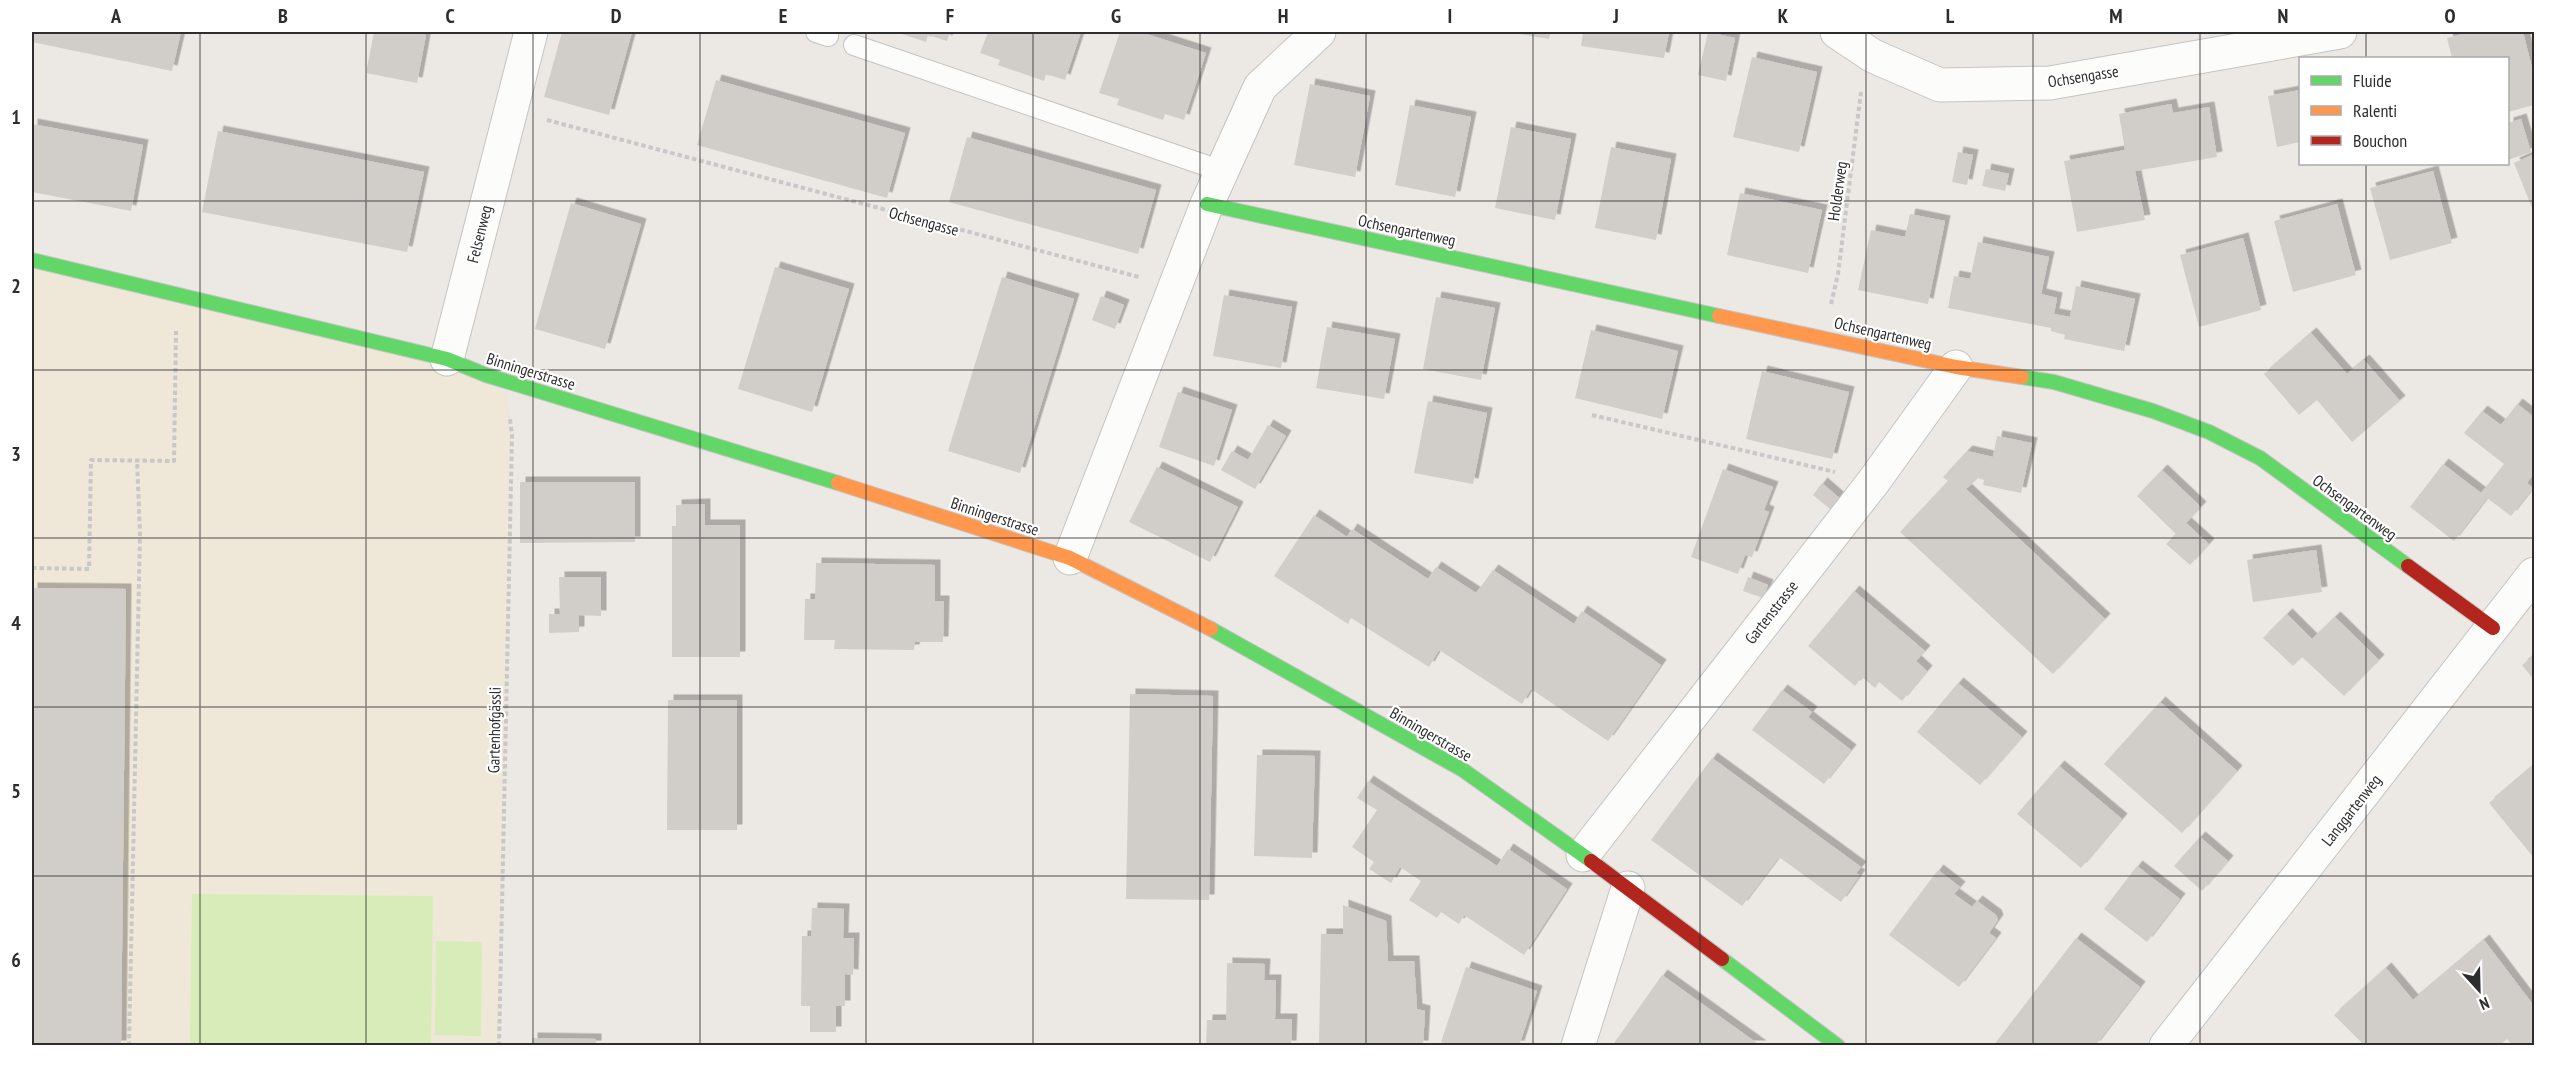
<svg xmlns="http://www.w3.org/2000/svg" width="2566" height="1077" viewBox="0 0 2566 1077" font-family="'PT Sans Narrow',sans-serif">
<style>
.education{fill:#efe7d8}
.pitch{fill:#d8ecb9}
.building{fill:#d1ceca;filter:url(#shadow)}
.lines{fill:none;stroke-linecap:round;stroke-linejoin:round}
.lane-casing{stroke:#c5c4c4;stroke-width:22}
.street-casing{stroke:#c5c4c4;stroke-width:35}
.fast-casing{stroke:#c5c4c4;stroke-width:16}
.slow-casing{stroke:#c5c4c4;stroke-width:16}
.jam-casing{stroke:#c5c4c4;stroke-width:16}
.path{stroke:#c8c8c8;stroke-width:4;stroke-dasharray:4.5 3;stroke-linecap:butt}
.lane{stroke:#fcfcfb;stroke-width:20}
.street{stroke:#fcfcfb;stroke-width:33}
.fast{stroke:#63d668;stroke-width:14}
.slow{stroke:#ff974d;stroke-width:14}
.jam{stroke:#b3261e;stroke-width:14}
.grid{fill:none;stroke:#2d2d2d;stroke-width:1.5;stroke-opacity:0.55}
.labels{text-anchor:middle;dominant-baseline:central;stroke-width:4.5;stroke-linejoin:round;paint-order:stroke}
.street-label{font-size:16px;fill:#2d2d2d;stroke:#fff}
.neatline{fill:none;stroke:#2d2d2d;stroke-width:2}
.grid-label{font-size:20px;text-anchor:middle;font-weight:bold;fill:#2d2d2d}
</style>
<defs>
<filter id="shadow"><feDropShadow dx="5.5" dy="-5.5" stdDeviation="0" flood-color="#0004"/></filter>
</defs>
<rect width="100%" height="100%" fill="#ece8e4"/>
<path class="education" d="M32 260 447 359 508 395 512 435 499 1045 32 1046Z"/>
<path class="pitch" d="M192 894 433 896 431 1045H190Z
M436 941 482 942 481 1036 435 1035Z"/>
<path class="building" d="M32 32H181L172 71 32 42Z
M374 32H408L426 35 417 83 366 73Z
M562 32H632L609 115 544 97Z
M896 32H950L947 41 928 35 926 42Z
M988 32H1081L1065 80 1046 74 1044 81 998 65 1000 60 980 53Z
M1120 32H1140L1206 53 1184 120 1165 114 1163 120 1117 105 1119 99 1099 93Z
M1508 32H1551L1549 39Z
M1583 32H1669L1664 58 1581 46Z
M1708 32 1735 38 1726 81 1698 75Z
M2471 32H2523L2534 76V105L2508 112V58H2452L2447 38Z
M1752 57 1817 72 1799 152 1733 137Z
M716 80 905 133 887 198 697 145Z
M1310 84 1370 96 1355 177 1294 165Z
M2300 90V142L2277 147 2268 96Z
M2171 104 2173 113 2209 107 2217 157 2135 171 2145 220 2077 232 2064 161 2125 150 2119 114Z
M1410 105 1471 117 1455 197 1395 185Z
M2521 119 2531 152 2508 160V123Z
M32 124 143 145 131 211 32 192Z
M1511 127 1571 139 1555 220 1495 208Z
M218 131 424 172 407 252 202 212Z
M967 137 1156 190 1138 254 949 202Z
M1611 147 1671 159 1656 240 1595 228Z
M1958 152 1973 155 1967 185 1952 182Z
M2534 154V213L2514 163Z
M1986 169 2009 174 2005 191 1982 186Z
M2433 171 2452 243 2390 260 2370 188Z
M1740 193 1822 210 1808 273 1727 255Z
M571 203 641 224 605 349 535 329Z
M2337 204 2356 275 2293 292 2274 221Z
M1910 214 1945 221 1928 304 1858 290 1871 230 1905 237Z
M2243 238 2261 310 2199 327 2180 255Z
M1978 242 2049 257 2041 294 2057 298 2054 314 2070 317 2076 286 2135 299 2124 351 2064 339 2065 335 2051 331V328L1948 308 1954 276 1970 279Z
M775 267 849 289 812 412 738 389Z
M1002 277 1074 299 1020 473 948 451Z
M1224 295 1292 307 1281 368 1213 356Z
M1101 296 1124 305 1115 329 1092 320Z
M1436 297 1495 308 1481 380 1423 369Z
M1327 327 1395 339 1384 399 1316 388Z
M1591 330 1678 351 1662 419 1575 398Z
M2311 333 2347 374 2364 360 2400 401 2352 442 2317 400 2299 415 2264 374Z
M1762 371 1849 392 1832 459 1746 439Z
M1178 392 1232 410 1214 466 1159 447Z
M1428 401 1487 413 1473 484 1414 473Z
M2517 404 2534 417V473L2527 483 2533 488 2511 516 2487 498 2454 541 2410 507 2443 464 2481 493 2504 464 2464 433 2482 411 2501 425Z
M1268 425 1286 436 1255 489 1221 470 1232 451 1248 460Z
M1997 436 2032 443 2021 493 1983 485 1984 480 1978 478 1966 489 2105 619 2053 674 1900 532 1948 481 1943 477 1967 451 1993 457Z
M1157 467 1238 507 1210 562 1129 522Z
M1723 469 1773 487 1764 510 1769 512 1752 557 1745 555 1738 574 1691 557Z
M2162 470 2201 507 2186 523 2209 544 2190 565 2166 544 2176 534 2137 496Z
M520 482H635V542L520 543Z
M1822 483 1844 502 1835 513 1813 495Z
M705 504V525H740V657H672V526H676V505Z
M1314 515 1347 537 1352 529 1428 579 1436 567 1476 593 1493 570 1574 624 1582 611 1661 665 1608 741 1531 689 1522 704 1439 650 1429 667 1351 618 1348 624 1274 576Z
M2316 550 2322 592 2253 602 2247 560Z
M816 563 935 565V601H944L943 642H915L914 650 834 649 835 640H804L805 599H815Z
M559 577H601V616L579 615V632L549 633V614H560Z
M1748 577 1768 585 1763 598 1743 591Z
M32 588 126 589 121 1046H32Z
M1854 591 1925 651 1916 661 1927 671 1902 701 1879 682 1875 688 1862 677 1855 686 1808 646Z
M2287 614 2312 639 2335 617 2379 660 2344 696 2302 657 2293 666 2263 638Z
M2534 655V680L2522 665Z
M1958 683 2022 737 1980 785 1917 732Z
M1782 690 1812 712 1808 717 1851 750 1824 784 1752 730Z
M1130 694 1213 696 1209 900 1126 899Z
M668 700H737V830H667Z
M2160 702 2237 771 2182 833 2104 764Z
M1257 755 1315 756 1312 858 1254 856Z
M1712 758 1861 867 1856 873 1860 875 1841 902 1779 857 1742 906 1651 840Z
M2534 765V858L2489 803Z
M2059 766 2122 819 2081 868 2017 814Z
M1368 781 1497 866 1508 849 1567 889 1524 955 1464 915 1459 924 1441 912 1437 918 1409 900 1421 881 1400 867 1391 883 1369 869 1374 862 1352 847 1377 810 1357 798Z
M2200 837 2228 861 2202 891 2174 866Z
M2137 866 2180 899 2147 942 2104 909Z
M1938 870 1960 887 1954 894 1972 907 1977 901 1996 915 1998 920 1989 933 1996 938 1959 987 1889 935Z
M1343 905 1386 921 1388 961H1414L1417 1009 1425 1011 1423 1046H1319L1321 934H1343Z
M812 908 844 909 843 938H854L853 975 845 974V1006H836V1032H810V1006H801L802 936H811Z
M2076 938 2140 987 2095 1046H1993Z
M2484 940 2534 1006V1046H2513L2507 1039 2499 1046H2365L2334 1015 2386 968 2413 1000Z
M1227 963 1265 964 1264 980H1276L1275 1019H1292L1291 1046H1206L1207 1020H1226Z
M1466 967 1537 991 1519 1046H1452L1441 1042Z
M1662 975 1761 1046H1612Z
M532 1038 596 1039V1046H532Z"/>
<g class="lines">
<g class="lane-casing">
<path id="lane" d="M816 32 828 36
M854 45 1222 171"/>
</g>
<g class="street-casing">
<path id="street" d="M1837 32 1873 56 1940 85 2050 83 2340 32
M447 359 531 32
M1070 558 1207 204 1260 87 1319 32
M1583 855 1874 481 1956 367
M1578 1046 1628 888
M2166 1046 2534 574"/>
</g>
<g class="fast-casing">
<path id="fast" d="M1207 204 1719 316
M32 260 447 359 486 375 838 483
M2022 377 2054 382 2153 411 2209 432 2260 458 2408 566
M1211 629 1463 770 1591 861
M1722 959 1838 1046"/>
</g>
<g class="slow-casing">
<path id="slow" d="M1719 316 1956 367 2022 377
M838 483 1070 558 1211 629"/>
</g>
<g class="jam-casing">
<path id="jam" d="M2408 566 2493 628
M1591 861 1722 959"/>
</g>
<path class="path" d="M547 120 1139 277
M1831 304 1838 274 1861 92
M1592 415 1835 472
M32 568 89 569 91 460 174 461 176 331
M129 1046 140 534 137 460
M499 1046 512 435 510 419"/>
<use href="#lane" class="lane"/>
<use href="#street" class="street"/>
<use href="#fast" class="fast"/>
<use href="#slow" class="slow"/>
<use href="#jam" class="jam"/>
</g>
<path class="grid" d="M200 32V1046M366 32V1046M533 32V1046M700 32V1046M866 32V1046M1033 32V1046M1200 32V1046M1366 32V1046M1533 32V1046M1700 32V1046M1866 32V1046M2033 32V1046M2200 32V1046M2366 32V58M2366 164V1046M32 201H2534M32 370H2534M32 538H2534M32 707H2534M32 876H2534"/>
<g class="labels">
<g class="street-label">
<text transform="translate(2083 76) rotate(-9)">Ochsengasse</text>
<text transform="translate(1837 191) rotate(-82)">Holderweg</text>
<text transform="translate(924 221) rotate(15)">Ochsengasse</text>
<text transform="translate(1407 230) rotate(12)">Ochsengartenweg</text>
<text transform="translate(479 234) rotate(-76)">Felsenweg</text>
<text transform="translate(1883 333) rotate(13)">Ochsengartenweg</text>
<text transform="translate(531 371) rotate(17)">Binningerstrasse</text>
<text transform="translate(2355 507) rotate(36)">Ochsengartenweg</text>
<text transform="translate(995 516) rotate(18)">Binningerstrasse</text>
<text transform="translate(1771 612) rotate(-52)">Gartenstrasse</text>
<text transform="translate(494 730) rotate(-89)">Gartenhofgässli</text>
<text transform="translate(1431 734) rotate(30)">Binningerstrasse</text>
<text transform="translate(2351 810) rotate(-52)">Langgartenweg</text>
</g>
</g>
<rect width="2566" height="1077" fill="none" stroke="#ffffff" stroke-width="66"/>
<rect x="2299" y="57" width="210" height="108" fill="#ffffff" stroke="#ababab" stroke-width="1.5"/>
<rect x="2311" y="76" width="30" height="9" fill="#63d668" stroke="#ababab" stroke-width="1.5"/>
<text x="2353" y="87" font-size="18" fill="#2d2d2d">Fluide</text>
<rect x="2311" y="106" width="30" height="9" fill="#ff974d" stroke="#ababab" stroke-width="1.5"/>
<text x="2353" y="117" font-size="18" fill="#2d2d2d">Ralenti</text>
<rect x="2311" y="136" width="30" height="9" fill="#b3261e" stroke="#ababab" stroke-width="1.5"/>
<text x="2353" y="147" font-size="18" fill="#2d2d2d">Bouchon</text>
<g transform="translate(2479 990) rotate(158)" stroke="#ffffff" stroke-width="4.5" paint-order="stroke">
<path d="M0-4.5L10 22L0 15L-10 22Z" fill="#2d2d2d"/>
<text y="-9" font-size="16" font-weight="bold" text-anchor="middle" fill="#2d2d2d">N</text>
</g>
<rect x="33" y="33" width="2500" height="1011" class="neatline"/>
<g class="grid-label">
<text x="116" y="23">A</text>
<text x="283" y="23">B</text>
<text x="450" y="23">C</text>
<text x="616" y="23">D</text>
<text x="783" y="23">E</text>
<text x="950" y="23">F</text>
<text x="1116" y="23">G</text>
<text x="1283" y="23">H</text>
<text x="1450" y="23">I</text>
<text x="1616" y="23">J</text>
<text x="1783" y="23">K</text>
<text x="1950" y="23">L</text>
<text x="2116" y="23">M</text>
<text x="2283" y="23">N</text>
<text x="2450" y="23">O</text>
<text x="16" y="124">1</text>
<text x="16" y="293">2</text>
<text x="16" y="461">3</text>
<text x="16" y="630">4</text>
<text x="16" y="798">5</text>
<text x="16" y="967">6</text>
</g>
</svg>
